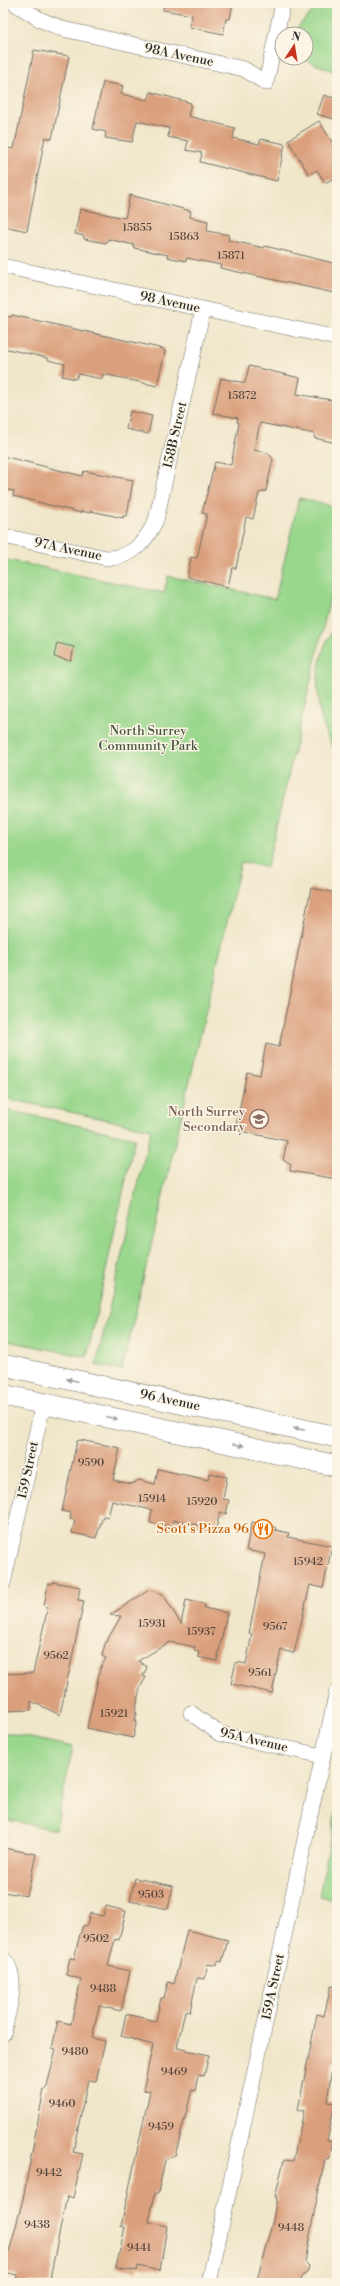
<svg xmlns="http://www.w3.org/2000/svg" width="340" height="2286" viewBox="0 0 340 2286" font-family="'Libre Bodoni',serif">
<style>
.green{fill:#99d78c;stroke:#62815c}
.building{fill:#da9f7b}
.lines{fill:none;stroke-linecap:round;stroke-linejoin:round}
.minor-casing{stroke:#706d63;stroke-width:16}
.secondary-casing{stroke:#706d63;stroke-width:22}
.minor{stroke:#fff;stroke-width:15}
.secondary{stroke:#fff;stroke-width:21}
.oneway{fill:#a0a0a0}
.labels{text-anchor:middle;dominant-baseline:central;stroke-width:3;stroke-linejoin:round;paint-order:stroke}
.number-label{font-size:11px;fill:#57483f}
.street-label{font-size:13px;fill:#2b2b2b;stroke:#fcf5e5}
.park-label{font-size:13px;fill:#465643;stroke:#fcf5e5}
.education-label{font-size:13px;fill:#785e54;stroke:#fcf5e5;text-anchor:end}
.food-label{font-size:13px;fill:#c56008;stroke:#fcf5e5;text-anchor:end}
</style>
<rect width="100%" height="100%" fill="#fcf5e5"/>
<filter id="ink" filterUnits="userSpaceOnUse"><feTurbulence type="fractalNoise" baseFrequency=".025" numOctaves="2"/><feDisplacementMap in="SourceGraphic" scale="8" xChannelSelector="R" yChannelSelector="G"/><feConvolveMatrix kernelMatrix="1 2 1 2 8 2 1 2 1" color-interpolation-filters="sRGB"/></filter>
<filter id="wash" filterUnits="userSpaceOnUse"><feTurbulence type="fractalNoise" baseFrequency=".012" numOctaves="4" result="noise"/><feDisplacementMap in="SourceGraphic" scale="16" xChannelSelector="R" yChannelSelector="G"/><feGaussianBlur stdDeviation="0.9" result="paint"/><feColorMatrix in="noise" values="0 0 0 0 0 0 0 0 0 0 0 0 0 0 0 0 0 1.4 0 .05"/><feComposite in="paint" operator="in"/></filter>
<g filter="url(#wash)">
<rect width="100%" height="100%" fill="#f0e7cb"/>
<path class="green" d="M318 3H337V73L301 58H306V34H295C299 20 313 16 318 3Z
M299 498 337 507V568L267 867 241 862 122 1370 96 1365 151 1129 3 1098V559L164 593 168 576 275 599Z
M337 623V754C312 716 310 660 337 623Z
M3 1109 135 1138 87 1357 3 1340Z
M3 1732 73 1747 56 1830 3 1819Z
M337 1807V1900L319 1896Z"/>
<g id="blocks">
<path class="building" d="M164 3H233L230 19H226L223 34 189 27 192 15 163 10Z
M34 50 69 56 52 139 45 137 27 231 3 226V168L7 148 14 149Z
M103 82 123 86 121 94 148 100 151 92 191 103 188 116 235 128 233 138 259 144 261 139 285 144 277 181 200 162 202 153 186 150 188 141 168 137 169 128 137 121 132 142 105 138 106 132 93 129Z
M324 95 337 99V120L317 114Z
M319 121 337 150V176L325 183 317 170 309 175 288 140Z
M130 195 191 211 190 217 208 221 207 231 229 235 228 240 264 248 265 246 337 264 334 293 220 268 221 265 187 258 186 261 167 257 168 255 134 248V245L108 239 106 243 84 239V236L75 234 80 209 125 218Z
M12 315 164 349 165 352 157 386 103 374 102 379 78 374 76 379 62 376 65 364 48 360V358L3 348V316L11 317Z
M249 366 300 378 297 394 337 401V443L314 438 315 434 260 423 254 450 268 453 273 459 266 491 259 493 253 519 246 517 236 568H232L228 587 187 577 191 557 197 558 207 514 202 513 215 462 231 465 239 423 237 422 238 418 213 413 221 378 245 383Z
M130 411 152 416 148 434 126 429Z
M3 456 82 476 84 471 133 480 127 516H123V518L91 511 90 513 81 511V513L13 496 14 491 3 489Z
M57 643 74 647 71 661 54 657Z
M311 888 337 893V1179L290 1171 291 1165 283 1160 287 1141 235 1130 247 1072 260 1075 266 1044 279 1047Z
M80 1440 120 1448 113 1480 132 1484 139 1480 155 1484 158 1469 208 1480 210 1473 227 1477 223 1499 229 1500 226 1514 220 1512 216 1529 173 1520 172 1527 150 1523 152 1510 112 1501 108 1517 103 1516 96 1538 72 1533 75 1520 70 1519 71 1513 62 1511 77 1441Z
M252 1522 272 1526 276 1528 275 1530 289 1533 288 1537 332 1546 323 1588 310 1585 294 1653 281 1650 272 1693 231 1684 236 1662 246 1664 252 1634 249 1633 265 1554 246 1550Z
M53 1582 80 1587 78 1600 84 1601 60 1715 31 1701V1710L3 1711V1674L33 1673 48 1607 44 1606 48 1584H52Z
M149 1590 163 1594 181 1624 186 1600 205 1604 204 1608 227 1613 217 1661 198 1657 199 1652 194 1651 195 1647 170 1642 138 1661 147 1667 143 1676 146 1677 140 1688 135 1713H137L135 1720H137L133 1738 87 1728 100 1669 106 1658 102 1656 105 1644 121 1616 110 1615Z
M3 1848 36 1854 27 1896 3 1892Z
M135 1878 173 1886 168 1909 130 1901Z
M106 1906 126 1911 119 1940 115 1939 108 1966 130 1971 121 2011 99 2006 92 2038 105 2041 96 2081 88 2080 73 2152 83 2154 73 2198 67 2196 49 2283H16L17 2275 3 2272V2251L9 2253 23 2199 44 2089 46 2090 56 2049 52 2048 58 2021 71 2024 81 1979 66 1975 70 1958 74 1959 80 1934 83 1926 87 1925 90 1913 103 1916Z
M187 1930 228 1940 222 1962 218 1961 217 1966 208 1964 205 1979 197 1978 190 2012 185 2011 177 2048 209 2055 204 2076 198 2075 195 2091 192 2090 175 2156 165 2160 158 2193H155L149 2222 167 2226 160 2271 138 2266 137 2271 116 2267 125 2227 121 2226 150 2091 143 2090 153 2045 121 2036 126 2014 156 2021 161 1998H164L168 1982 174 1984Z
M331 1986 337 1987V2061H333L327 2102 335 2103 327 2141 333 2142 329 2160 325 2159 314 2213 305 2262 309 2266 307 2273 302 2276 301 2283H256L273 2220 277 2197H275L284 2160 293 2161 304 2111 298 2110 317 2014 324 2016Z"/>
</g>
</g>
<g filter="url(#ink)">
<use href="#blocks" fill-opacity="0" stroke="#706d63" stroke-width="1"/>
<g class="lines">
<g class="minor-casing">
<path id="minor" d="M14 3 41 20 63 29 244 69 266 83 283 3
M3 266 337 338
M3 536 107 558C133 558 146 541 156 520L203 310
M3 1583 43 1404
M191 1713 220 1734 323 1756
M3 1958C21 1978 8 2010 3 2034
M209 2283 337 1691"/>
</g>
<g class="secondary-casing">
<path id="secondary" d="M3 1365 337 1437
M3 1395 337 1466"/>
</g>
<use href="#minor" class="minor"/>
<use href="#secondary" class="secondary"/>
</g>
<defs><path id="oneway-solid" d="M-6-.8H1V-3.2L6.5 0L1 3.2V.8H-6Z"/></defs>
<g class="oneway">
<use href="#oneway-solid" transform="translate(72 1380) rotate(-168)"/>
<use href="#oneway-solid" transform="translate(112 1418) rotate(12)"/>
<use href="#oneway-solid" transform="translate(299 1429) rotate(-168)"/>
<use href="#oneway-solid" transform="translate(239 1445) rotate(12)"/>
</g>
</g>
<defs>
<g id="school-ring" transform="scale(1)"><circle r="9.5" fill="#fcf5e5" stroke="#8d6e63" stroke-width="1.5"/><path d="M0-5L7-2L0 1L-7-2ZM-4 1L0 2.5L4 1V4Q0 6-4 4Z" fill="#8d6e63"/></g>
<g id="restaurant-ring" transform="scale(1)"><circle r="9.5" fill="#fcf5e5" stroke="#e8710a" stroke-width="1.5"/><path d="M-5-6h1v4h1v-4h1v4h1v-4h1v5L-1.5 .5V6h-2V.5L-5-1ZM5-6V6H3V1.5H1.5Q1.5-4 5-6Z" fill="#e8710a"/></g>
</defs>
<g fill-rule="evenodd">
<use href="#school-ring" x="259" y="1119"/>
<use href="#restaurant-ring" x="263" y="1529"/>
</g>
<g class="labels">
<g class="number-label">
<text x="137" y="228">15855</text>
<text x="184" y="237">15863</text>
<text x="231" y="256">15871</text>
<text x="242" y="396">15872</text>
<text x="91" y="1463">9590</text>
<text x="152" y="1499">15914</text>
<text x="202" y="1502">15920</text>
<text x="308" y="1562">15942</text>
<text x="152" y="1624">15931</text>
<text x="275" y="1627">9567</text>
<text x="201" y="1632">15937</text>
<text x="56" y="1656">9562</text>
<text x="260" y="1673">9561</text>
<text x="114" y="1714">15921</text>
<text x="151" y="1895">9503</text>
<text x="96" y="1939">9502</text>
<text x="103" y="1989">9488</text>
<text x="75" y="2052">9480</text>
<text x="174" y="2072">9469</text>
<text x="62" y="2104">9460</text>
<text x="161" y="2127">9459</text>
<text x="49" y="2173">9442</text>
<text x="37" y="2225">9438</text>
<text x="291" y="2228">9448</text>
<text x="139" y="2248">9441</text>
</g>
<g class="street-label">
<text transform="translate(179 55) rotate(12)">98A Avenue</text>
<text transform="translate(170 302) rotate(12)">98 Avenue</text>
<text transform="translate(175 435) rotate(-77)">158B Street</text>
<text transform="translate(68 549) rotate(12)">97A Avenue</text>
<text transform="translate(170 1400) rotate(12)">96 Avenue</text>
<text transform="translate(28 1470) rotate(-78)">159 Street</text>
<text transform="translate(254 1740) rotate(13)">95A Avenue</text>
<text transform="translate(273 1987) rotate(-78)">159A Street</text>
</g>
<g class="park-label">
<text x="148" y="731">North Surrey<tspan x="148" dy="15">Community Park</tspan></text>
</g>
<g class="education-label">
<text x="245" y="1112">North Surrey<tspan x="245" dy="15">Secondary</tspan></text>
</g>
<g class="food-label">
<text x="249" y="1529">Scott's Pizza 96</text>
</g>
</g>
<rect width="340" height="2286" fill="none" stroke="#fcf5e5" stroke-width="16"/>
<g transform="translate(294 46) rotate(12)"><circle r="19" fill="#fcf5e5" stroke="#a8a49b"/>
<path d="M0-3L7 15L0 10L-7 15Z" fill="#c8321e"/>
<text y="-6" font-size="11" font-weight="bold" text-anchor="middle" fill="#2b2b2b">N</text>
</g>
</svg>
